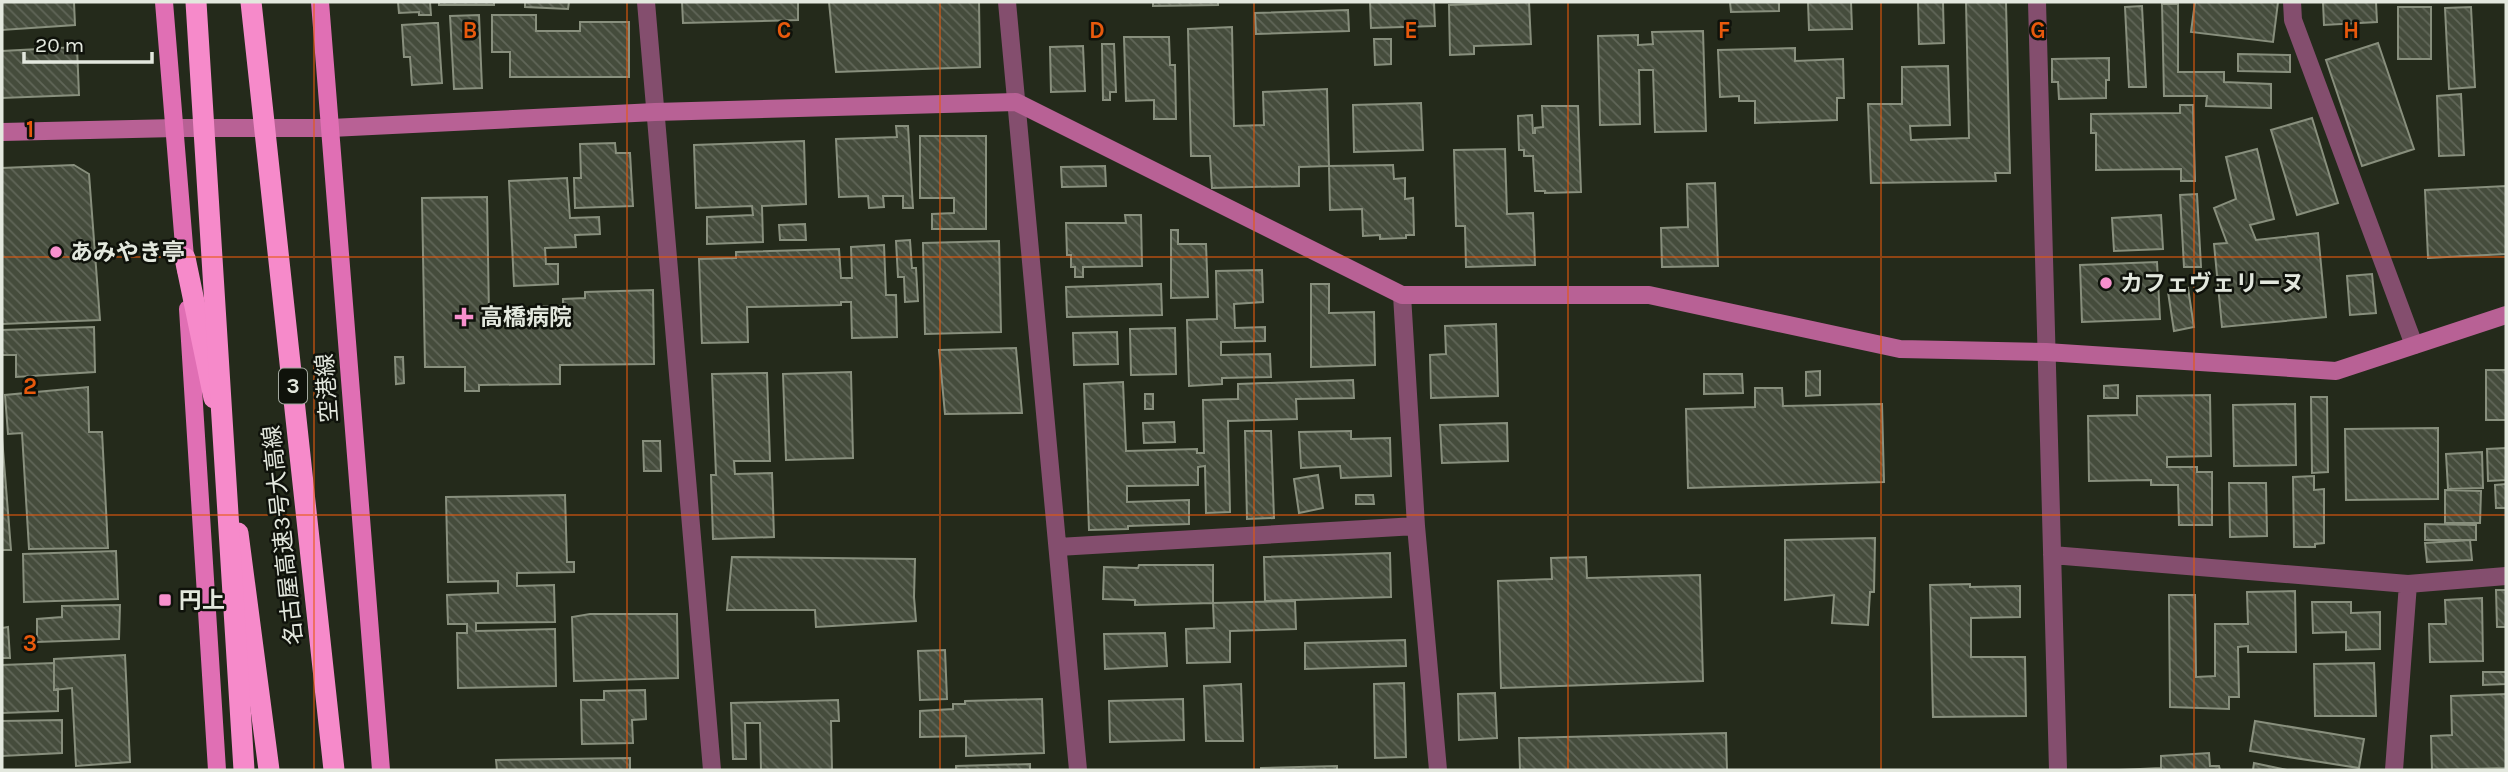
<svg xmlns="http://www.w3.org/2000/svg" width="2508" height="772" viewBox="0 0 2508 772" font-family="Karla,'Noto Sans JP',sans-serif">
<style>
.building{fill:url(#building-back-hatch);stroke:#888f7d;stroke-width:2}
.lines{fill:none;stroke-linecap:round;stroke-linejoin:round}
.street{stroke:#844e6e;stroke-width:18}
.secondary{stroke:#b86195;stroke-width:18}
.primary{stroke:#e06fb4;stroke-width:18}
.highway{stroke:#f68aca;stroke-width:21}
.highway-bridge{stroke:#f68aca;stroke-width:21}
.grid{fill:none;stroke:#e8590c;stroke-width:2;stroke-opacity:0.55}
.poi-dot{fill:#f790cd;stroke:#0f120b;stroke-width:2.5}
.labels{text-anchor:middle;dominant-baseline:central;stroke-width:5;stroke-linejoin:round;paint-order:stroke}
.shield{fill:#0f120b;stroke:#a3a89f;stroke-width:2}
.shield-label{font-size:21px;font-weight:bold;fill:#e3e8de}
.poi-label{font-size:23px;font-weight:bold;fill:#e3e8de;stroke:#0f120b;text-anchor:start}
.street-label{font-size:23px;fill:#e3e8de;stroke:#0f120b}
.grid-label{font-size:23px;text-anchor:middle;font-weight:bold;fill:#e8590c;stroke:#0f120b;stroke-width:5;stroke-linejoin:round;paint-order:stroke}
</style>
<defs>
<pattern id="building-back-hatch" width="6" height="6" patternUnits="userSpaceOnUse" patternTransform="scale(1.75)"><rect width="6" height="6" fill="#454c3c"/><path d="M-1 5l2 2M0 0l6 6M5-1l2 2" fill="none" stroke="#606658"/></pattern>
</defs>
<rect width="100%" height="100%" fill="#242a1b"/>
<path class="building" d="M2 2H74L75 25 2 30Z
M398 2H430L431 15H419V12L399 13Z
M439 2H494V5H439Z
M525 2H569L568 9 525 7Z
M682 2H798V20L683 23Z
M829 2H979L980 67 836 72Z
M1153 2H1218V5L1153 6Z
M1370 2H1434L1435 26 1371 28Z
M1529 2 1531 44 1474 46V54L1450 55 1449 5Z
M1730 2H1779V11L1731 12Z
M1808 2H1851L1852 29 1809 30Z
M1918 2H1943L1944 43 1919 44Z
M1966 2H2006L2010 173H1995L1996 181 1871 183 1868 104H1902V67L1948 66 1950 125 1910 126 1911 140 1969 138Z
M2195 2H2278L2273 42 2191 32Z
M2323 2H2376L2377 22 2324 25Z
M2162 4H2178V72H2224V82L2271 84V108L2206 106 2207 96H2164Z
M2142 6 2146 87H2129L2125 7Z
M2398 7H2431V59H2398Z
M2471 7 2475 87 2449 89 2445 8Z
M1348 10 1349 31 1256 34 1255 13Z
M479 15 482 88 454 89 450 16Z
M492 15H536V31H580V22H629V77H510V52H492Z
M434 23H438L442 83 412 85 410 57H404L402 25Z
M1232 27 1234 126 1264 125 1263 92 1327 89 1329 166 1299 167V186L1212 188 1210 156H1191L1188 29Z
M1703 31 1706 131 1655 132 1653 70H1639L1640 124 1600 125 1598 36 1638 35V45L1653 44 1652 32Z
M1124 37H1169L1170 65H1175L1176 119H1154V100L1126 101Z
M1374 39H1391V64L1375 65Z
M2378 43 2414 149 2362 166 2326 60Z
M1102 44H1114L1116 92H1110V100H1103Z
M1083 46 1085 91 1051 92 1050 47Z
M77 47 79 95 2 98V51Z
M1795 48V61L1843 59 1844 98H1837V120L1755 123V101H1739V96L1720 97 1718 50Z
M2238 54 2290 55V72L2238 71Z
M2109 58V80H2106V98L2059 99 2058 82H2052V59Z
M2461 94 2464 155 2439 156 2437 96Z
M1421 103 1423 150 1354 152 1353 105Z
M2180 105H2193L2195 181H2181V169L2096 170V133H2091V114L2180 113Z
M1542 106H1578L1581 192 1545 193V191H1535L1533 156H1524V150H1519L1518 116 1532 115 1533 133H1535V128L1543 127Z
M2312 118 2338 203 2297 215 2271 130Z
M896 126H908L913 208H903V196H883L884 207 869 208 868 196 839 197 836 139 897 137Z
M920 136H986V229H932V214L954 213V198H920Z
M804 141 806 204 762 206 763 242 707 244V217L753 215 752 206 696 208 694 145Z
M615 143 616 153H630L633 206 575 208 574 178H581L580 144Z
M1505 149 1507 214 1533 213 1535 265 1466 267 1465 226H1456L1454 150Z
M2257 149 2274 219 2250 225 2256 240 2318 233 2326 317 2222 327 2214 244 2227 243 2214 208 2236 199 2226 157Z
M74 165 89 174 100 320 2 324V168Z
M1393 165 1394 179 1405 178V199L1413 198 1414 235H1406V238L1380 239V235L1363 236 1362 209 1330 210 1329 166Z
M1105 166 1106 186 1062 187 1061 167Z
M567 178 570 218 599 217 600 234 575 235 576 247 545 248 546 264H558V284L514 286 509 181Z
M1715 183 1718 266 1662 267 1661 228 1688 227 1687 184Z
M2506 186V254L2428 258 2425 190Z
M2197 194 2201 267H2184L2180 195Z
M487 197 489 315 539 314V306H563V299L585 298V292L653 290 654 364 560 365V384L479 385V391H465V367H425L422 198Z
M1125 215H1141L1142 266 1083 267V277H1075V267H1071V255H1067L1066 223H1126Z
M2161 215 2163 249 2114 251 2112 218Z
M805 224 806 240H780L779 225Z
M1171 230H1178V244H1206L1208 297 1171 298Z
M910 240 912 268H916L918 301 905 302 904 277H898L896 241Z
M999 241 1001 332 925 334 923 243Z
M884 245 886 295H896L897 337 852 338 851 302H841V305L747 307 748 342 702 343 699 259 736 258V252L839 249 841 278H852L851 247Z
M2157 262 2160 319 2082 322 2080 265Z
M1262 270 1263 302 1234 304 1235 328 1265 327V341L1221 342V355L1270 354 1271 377 1222 378V384L1189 386 1187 320 1217 319 1216 271Z
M2372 274 2376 313 2350 315 2347 276Z
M1161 284 1162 315 1067 317 1066 287Z
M1311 284H1329V313L1374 312 1375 365 1311 367Z
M2188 288 2194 327 2174 331 2168 292Z
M1496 324 1498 396 1431 398 1430 355 1446 354 1445 326Z
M94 327 95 372 16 377V355H2V330Z
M1175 328 1176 374 1131 375 1130 329Z
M1117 332 1118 364 1074 365 1073 333Z
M1016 348 1022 413 945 414 939 350Z
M395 357H403L404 383 396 384Z
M2486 370H2506V420H2486Z
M1820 371V395L1806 396V372Z
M851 372 853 458 786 460 783 374Z
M767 373 770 461H734L735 474 772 473 774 537 713 539 711 475H716L712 374Z
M1704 374H1742L1743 393 1704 394Z
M1353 380 1354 398 1296 399 1297 419 1228 421 1230 512 1206 513 1205 466 1198 467V485L1127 486V502L1189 500V524L1128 526V529L1089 530 1084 384 1123 382 1126 451 1197 449V453H1204L1203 400 1238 399V384Z
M2118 385V398H2104V386Z
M88 387 89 432H102L108 548 29 549 22 433 8 434 5 395Z
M1755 388H1782L1783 406 1882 404 1884 482 1688 488 1686 409 1755 407Z
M1145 394H1153V409H1145Z
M2210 395 2211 456 2167 457V467H2197V472H2212V525H2179L2178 485H2151V480L2089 481 2088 416 2137 415V396Z
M2311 397H2327L2328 472 2312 473Z
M2295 404 2296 465 2234 466 2233 405Z
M1174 422 1175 442 1144 443 1143 423Z
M1507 423 1508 461 1442 463 1440 425Z
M2438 428V499L2346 500 2345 429Z
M1245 431H1271L1274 518 1247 519Z
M1351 431V439L1390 438 1391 476 1341 478 1340 466 1301 468 1299 432Z
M2 437 11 550H2Z
M643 441H660L661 471H644Z
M2506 448V480L2488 481 2487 449Z
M2482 452 2483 488 2448 489 2446 454Z
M1318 475 1323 508 1299 513 1294 479Z
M2314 476V490L2324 489V543L2315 544V547H2294L2293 477Z
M2229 483H2266L2267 536 2230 537Z
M2506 484V508H2496L2495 485Z
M2445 490 2481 491 2480 523H2445Z
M565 495 567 562H574V572L517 573V586L554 585 555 622 476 623V631L555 629 556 686 458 688 457 633H467V624H448L447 595 498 593V581L448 582 446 497Z
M1356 495H1373L1374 504H1356Z
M2425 524 2476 525V540H2425Z
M1875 538 1874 592H1870L1868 625 1832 623 1834 595 1785 600V540Z
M2470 540 2472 560 2427 562 2425 543Z
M116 551 118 599 24 602 23 554Z
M1390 553 1391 597 1265 601 1264 557Z
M732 557 915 559 914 597 916 621 816 627 815 610H727Z
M1586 557 1587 578 1700 575 1703 681 1501 688 1498 581 1552 579 1551 558Z
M1139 565H1213V603L1135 605V600L1103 599 1104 567 1138 568Z
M1970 584V587L2020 586V617L1971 618V657H2025L2026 716 1933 717 1930 585Z
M2496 590H2506V627H2497Z
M2295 591 2296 652H2248V646L2238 647 2239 697H2229V709L2170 707 2169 595H2195L2196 677 2215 676V624H2248L2247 592Z
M2482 598 2483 661 2430 662 2429 624H2446L2445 600Z
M1295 601 1296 629 1230 631V662L1187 663 1186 629 1214 628 1213 603Z
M2312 602H2351V613L2380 612V649L2346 650V632L2313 633Z
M120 605 119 639 37 642V619L62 617V606Z
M590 614H677L678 678 574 681 572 617Z
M8 627 10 658H2V628Z
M1165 633 1167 666 1105 669 1104 634Z
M1405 640 1406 666 1305 669V643Z
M945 650 947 699 920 700 918 651Z
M125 655 130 762 76 766 72 688 54 690V659Z
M54 663V690L58 689V711L2 713V665Z
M2374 663 2376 716H2315L2314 664Z
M2483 672H2506V684L2483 685Z
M1404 683 1406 757 1375 758 1374 684Z
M1241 684 1243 741H1206L1204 686Z
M645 690 646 719 632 720 633 743 582 744 581 700H604V691Z
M1495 693 1497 738 1459 740 1458 694Z
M2506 694V768L2432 770 2431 736 2452 735 2451 696Z
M1042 699 1044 753 966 756V736L920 737V711L953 709V704H965V701Z
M1183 699 1184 740 1110 742 1109 701Z
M838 700 839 721H831L832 770H761L760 723H745L746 759H733L731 703Z
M62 720V753L2 756V721Z
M2255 721 2364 739 2359 768 2250 751Z
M1726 733 1727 770H1520L1519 738Z
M2209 753 2210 766H2219L2220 770H2119L2161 768V756Z
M630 758V770H497L496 760Z
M2254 763 2287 770H2253Z
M1030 764V770H956V766Z
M1337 766V770H1261V768Z"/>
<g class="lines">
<path class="street" d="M646 2 712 770
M1007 2 1078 770
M2037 2 2058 770
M2292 2 2293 20 2414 345
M1402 295 1416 526 1438 770
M1058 547 1416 526
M2052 555 2408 584 2506 576
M2394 770 2408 584"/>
<path class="secondary" d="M2 132 176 128H331L655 112 1016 102 1402 295H1649L1900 349 2046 352 2336 371 2506 315"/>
<path class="primary" d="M164 2 186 270
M320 2 381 770
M188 309 217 770"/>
<path class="highway" d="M185 258 214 398
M238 533 269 770"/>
<path class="highway-bridge" d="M196 2 244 770
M251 2 334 770"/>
</g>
<path class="grid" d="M314 2V770M627 2V770M940 2V770M1254 2V770M1568 2V770M1881 2V770M2194 2V770M2 257H2506M2 515H2506"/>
<g class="poi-dot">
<circle cx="56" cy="252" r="7"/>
<circle cx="2106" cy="283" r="7"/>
<path d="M460.5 306.5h7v7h7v7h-7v7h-7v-7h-7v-7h7z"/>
<rect x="158" y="593" width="14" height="14" rx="3.5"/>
</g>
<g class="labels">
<rect class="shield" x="279" y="368.5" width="28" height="35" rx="5"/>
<g class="shield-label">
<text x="293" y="386">3</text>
</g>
<g class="poi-label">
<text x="70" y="252">あみやき亭</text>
<text x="2120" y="283">カフェヴェリーヌ</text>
<text x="480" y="317">高橋病院</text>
<text x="179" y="600">円上</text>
</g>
<g class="street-label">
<text transform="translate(327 388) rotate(-94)">空港線</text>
<text transform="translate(283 535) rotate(-96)">名古屋高速3号大高線</text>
</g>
</g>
<g class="grid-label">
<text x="470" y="38">B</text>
<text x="784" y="38">C</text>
<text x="1097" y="38">D</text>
<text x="1411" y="38">E</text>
<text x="1724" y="38">F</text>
<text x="2038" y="38">G</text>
<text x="2351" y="38">H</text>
<text x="30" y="137">1</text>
<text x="30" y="394">2</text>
<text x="30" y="651">3</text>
</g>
<rect width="2508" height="772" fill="none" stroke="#e3e8de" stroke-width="7"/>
<path d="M24 52v10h128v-10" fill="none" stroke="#e3e8de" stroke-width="3.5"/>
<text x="35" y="52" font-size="21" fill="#e3e8de" stroke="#0f120b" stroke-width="5" paint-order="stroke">20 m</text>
</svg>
